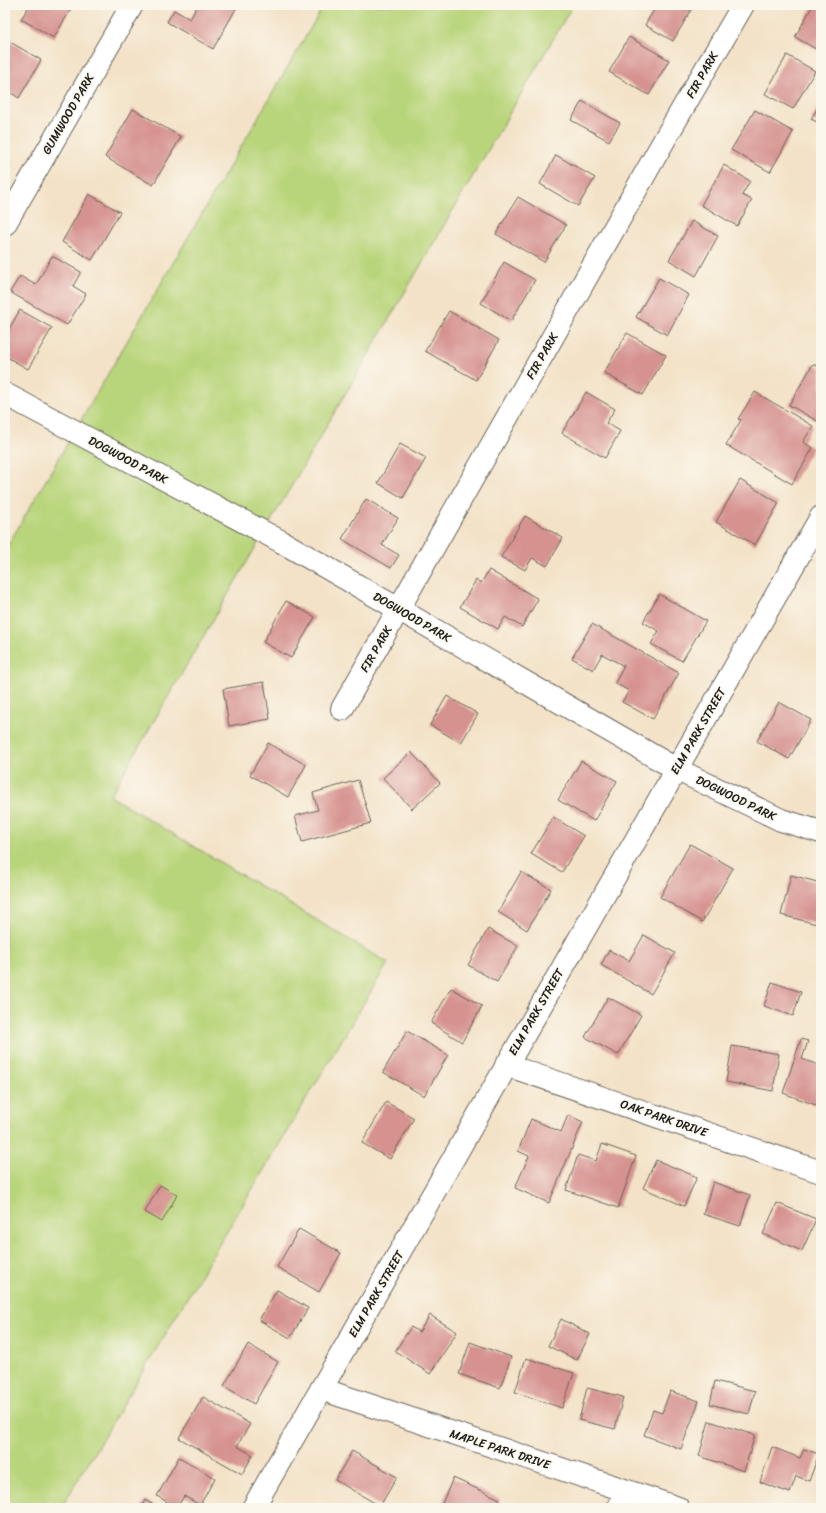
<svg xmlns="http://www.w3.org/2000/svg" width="826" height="1513" viewBox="0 0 826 1513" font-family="Sriracha,sans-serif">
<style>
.green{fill:#b9d57b;stroke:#6a784c}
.building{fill:#d6928f}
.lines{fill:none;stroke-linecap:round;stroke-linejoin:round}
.street-casing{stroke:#676158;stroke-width:24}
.street{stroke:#fff;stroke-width:22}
.labels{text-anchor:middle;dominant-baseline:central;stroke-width:3.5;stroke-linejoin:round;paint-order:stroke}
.street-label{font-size:12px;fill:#1c1c1c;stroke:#fbf7ec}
</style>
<rect width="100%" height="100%" fill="#fbf7ec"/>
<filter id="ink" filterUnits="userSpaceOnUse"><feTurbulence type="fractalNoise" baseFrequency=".025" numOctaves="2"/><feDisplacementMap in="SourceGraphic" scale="8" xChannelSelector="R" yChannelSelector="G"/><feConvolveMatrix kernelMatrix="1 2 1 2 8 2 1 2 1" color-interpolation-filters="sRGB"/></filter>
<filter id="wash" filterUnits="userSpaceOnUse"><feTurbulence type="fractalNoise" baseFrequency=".012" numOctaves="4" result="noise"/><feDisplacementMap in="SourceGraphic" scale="16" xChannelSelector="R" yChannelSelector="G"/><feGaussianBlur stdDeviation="0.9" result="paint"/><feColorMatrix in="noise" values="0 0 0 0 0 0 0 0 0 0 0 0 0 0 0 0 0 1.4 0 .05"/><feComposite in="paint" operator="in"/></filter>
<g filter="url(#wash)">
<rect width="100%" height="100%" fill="#f3e2c7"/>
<path class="green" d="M324 5H573L110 796 388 963 61 1508H5V550Z"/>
<g id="blocks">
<path class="building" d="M30 5H73L54 38 21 19Z
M198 5H234L237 7 213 49 167 22 174 10 190 19Z
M657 5H694L673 41 645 25Z
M813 5H821V52L795 37Z
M629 37 669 60 649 95 609 72Z
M5 39 41 60 19 98 5 89Z
M787 55 815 71 793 109 765 94Z
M582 101 620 123 609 141 571 120Z
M821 102V124L811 119Z
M133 109 181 137 153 185 105 157Z
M755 110 793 132 770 172 731 150Z
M556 155 595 178 578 206 540 184Z
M724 165 750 181 742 195 752 200 737 226 701 205Z
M89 194 120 212 92 260 62 242Z
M518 197 566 225 544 262 496 234Z
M692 221 718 236 696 276 669 260Z
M52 256 81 272 73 286 86 294 67 325 10 292 20 276 36 285Z
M504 262 535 280 511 321 481 303Z
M659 278 689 295 667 335 636 317Z
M20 310 52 328 28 369 5 356V336Z
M449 311 499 340 476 380 425 351Z
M627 333 666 355 643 395 604 373Z
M813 364 821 368V420L819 422 789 405Z
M586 392 615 409 606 423 620 431 605 458 562 433Z
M755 392 813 426 803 442 813 448 792 484 726 445 741 420 738 419Z
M400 444 426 458 403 498 378 483Z
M740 480 779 503 755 545 716 522Z
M366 499 398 518 382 545 399 555 391 568 342 539Z
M525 516 563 538 547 566 532 558 525 570 501 557Z
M489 570 538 599 522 627 505 617 498 629 460 607 476 580 481 583Z
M659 594 706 621 682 661 651 644 659 631 643 622Z
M286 601 315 617 291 658 263 642Z
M592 624 679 673 653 719 622 702 629 691 615 683 624 666 602 654 593 670 572 658Z
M264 682 270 719 229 726 223 689Z
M447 696 478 714 461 743 430 725Z
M779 702 811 720 789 759 757 741Z
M268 743 306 765 288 797 250 775Z
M411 752 440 783 412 809 383 778Z
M581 761 617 781 594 821 558 800Z
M358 780 371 823 302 842 295 816 318 810 313 793Z
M553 817 584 836 562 872 531 854Z
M690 844 733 868 702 922 660 897Z
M521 872 551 889 527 930 498 912Z
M791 875 821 883V925L781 915Z
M488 929 518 946 497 982 468 965Z
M644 935 675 953 651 994 601 965 609 950 629 961Z
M772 982 801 992 793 1016 764 1006Z
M451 988 482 1006 462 1042 431 1023Z
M608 997 641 1015 618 1055 585 1037Z
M407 1031 448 1055 424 1096 383 1072Z
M801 1039 808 1041 802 1059 821 1066V1107L783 1093Z
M732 1046 779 1054 773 1091 726 1082Z
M386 1102 414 1118 390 1159 362 1143Z
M568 1115 583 1122 549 1203 515 1188 529 1156 518 1151 531 1119 561 1132Z
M602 1144 636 1156 618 1208 566 1190 578 1155 596 1161Z
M656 1160 697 1177 684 1206 643 1188Z
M713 1182 750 1195 740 1226 703 1214Z
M160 1185 177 1195 162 1222 145 1212Z
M777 1203 816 1219 802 1251 763 1234Z
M299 1229 341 1253 319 1292 277 1267Z
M277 1290 308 1308 290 1338 259 1320Z
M430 1315 457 1332 430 1374 395 1351 411 1327 419 1332Z
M561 1319 590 1334 577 1360 548 1346Z
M470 1342 511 1357 500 1388 459 1374Z
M248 1344 278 1362 254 1404 224 1386Z
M526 1358 574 1373 562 1408 515 1392Z
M715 1381 755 1391 749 1414 710 1404Z
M587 1388 623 1397 615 1429 579 1420Z
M670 1391 699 1401 681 1449 644 1435 653 1410 662 1413Z
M203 1397 250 1424 237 1446 253 1455 242 1474 179 1438Z
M709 1421 755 1435 744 1471 699 1456Z
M772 1447 800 1458 804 1449 819 1454 809 1481 796 1476 790 1493 760 1482Z
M352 1451 397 1477 380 1506 335 1480Z
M179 1457 215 1478 200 1505 184 1496 177 1508 157 1496Z
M453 1478 500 1499 496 1508H440Z
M145 1500 159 1508H141Z"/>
</g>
</g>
<g filter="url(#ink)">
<use href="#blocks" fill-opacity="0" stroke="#676158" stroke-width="1"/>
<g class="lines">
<g class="street-casing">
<path id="street" d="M5 224 132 5
M5 394 282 542 676 769 781 820 821 832
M342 709 666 137 743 5
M506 1065 821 1172
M321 1389 678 1508
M253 1508 821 517
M618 1508 628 1491"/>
</g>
<use href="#street" class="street"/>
</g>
</g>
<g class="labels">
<g class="street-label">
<text transform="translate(702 75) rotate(-60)">FIR PARK</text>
<text transform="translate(68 114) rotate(-60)">GUMWOOD PARK</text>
<text transform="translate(542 356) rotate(-60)">FIR PARK</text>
<text transform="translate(128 460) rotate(28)">DOGWOOD PARK</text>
<text transform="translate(412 617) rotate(30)">DOGWOOD PARK</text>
<text transform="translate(376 649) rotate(-60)">FIR PARK</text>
<text transform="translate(698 731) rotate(-60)">ELM PARK STREET</text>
<text transform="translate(736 798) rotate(26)">DOGWOOD PARK</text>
<text transform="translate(536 1012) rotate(-60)">ELM PARK STREET</text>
<text transform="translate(664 1118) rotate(19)">OAK PARK DRIVE</text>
<text transform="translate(376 1294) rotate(-60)">ELM PARK STREET</text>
<text transform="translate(500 1449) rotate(18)">MAPLE PARK DRIVE</text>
</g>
</g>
<rect width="826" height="1513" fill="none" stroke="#fbf7ec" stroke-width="20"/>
</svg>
